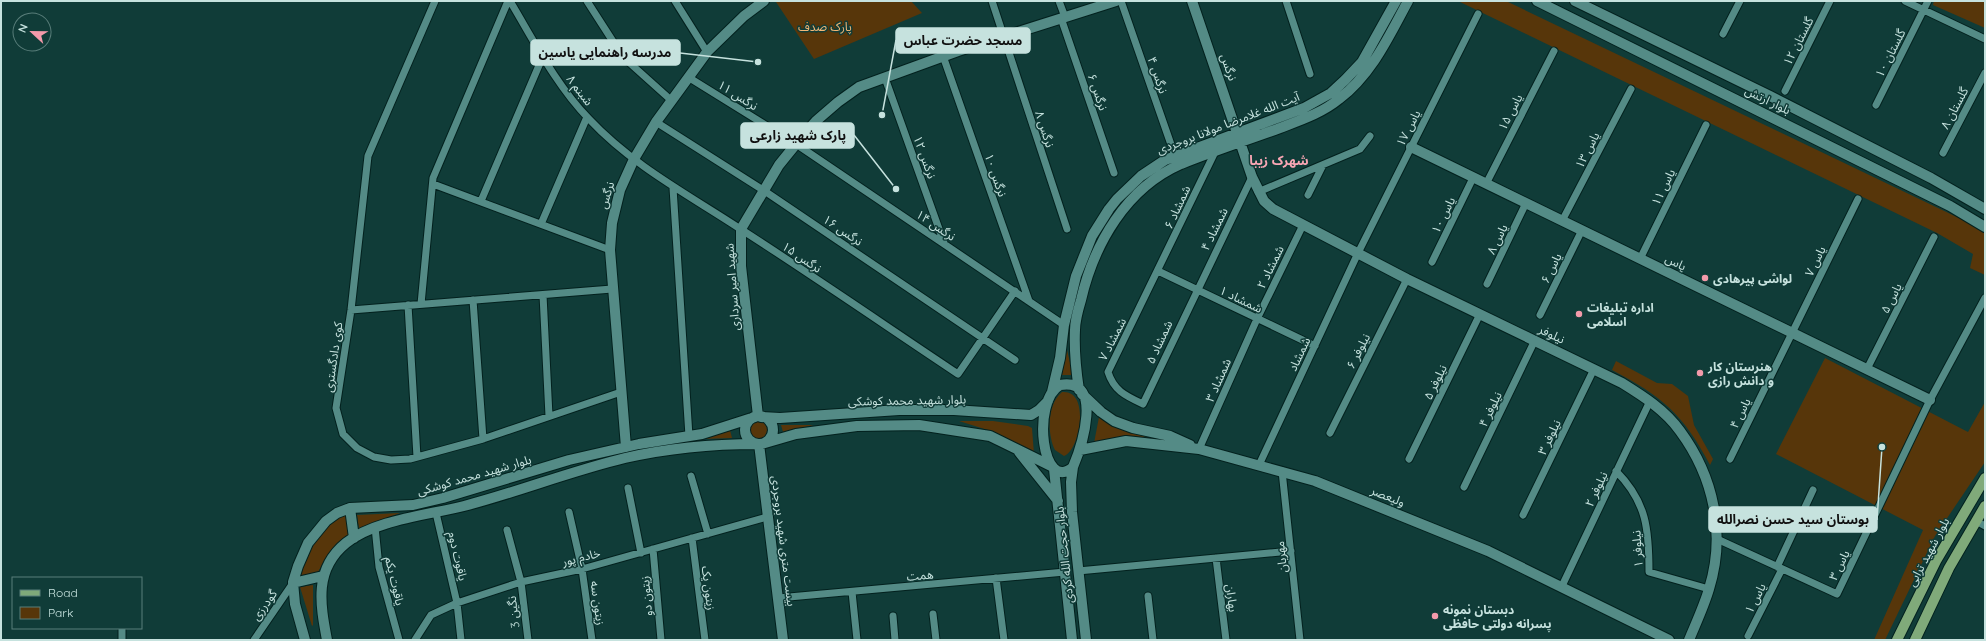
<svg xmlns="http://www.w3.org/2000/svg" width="1986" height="641" viewBox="0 0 1986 641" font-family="Quicksand,'Noto Sans Arabic',sans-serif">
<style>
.green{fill:#57360a}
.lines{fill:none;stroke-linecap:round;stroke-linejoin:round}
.street-casing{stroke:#03211e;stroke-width:9}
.secondary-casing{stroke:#03211e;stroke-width:12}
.primary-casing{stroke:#03211e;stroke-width:12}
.street{stroke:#548b86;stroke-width:7}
.secondary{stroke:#548b86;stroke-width:10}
.primary{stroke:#80aa7a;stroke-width:10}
.poi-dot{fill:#f39aaa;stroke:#103c38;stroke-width:1.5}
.labels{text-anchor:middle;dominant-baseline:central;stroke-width:3;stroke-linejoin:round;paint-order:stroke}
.park-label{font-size:12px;fill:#f5b876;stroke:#103c38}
.street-label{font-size:12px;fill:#c6e2de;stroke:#103c38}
.poi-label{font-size:12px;font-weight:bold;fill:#c6e2de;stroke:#103c38;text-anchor:start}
.neighbourhood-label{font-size:13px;font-weight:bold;fill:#f9a6b4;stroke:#103c38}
.leader{fill:none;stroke:#c6e2de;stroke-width:1.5}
.callout-dot{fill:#c6e2de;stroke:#103c38;stroke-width:1.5}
.callout{fill:#c6e2de;stroke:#c6e2de;stroke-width:1.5}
.callout-label{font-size:13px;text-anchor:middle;font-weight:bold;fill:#111}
</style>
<rect width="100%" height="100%" fill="#103c38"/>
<path class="green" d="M911 1 922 13 814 59 776 2Z
M1458 1H1506L1963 220 1985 233V275L1970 268 1973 254 1937 233Z
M1934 1H1985V28L1933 5Z
M1067 350 1073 375H1062Z
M1825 358 1968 432 1985 402V462L1935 536 1885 640H1874L1923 530 1776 454Z
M1616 361 1657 383 1672 384 1688 396 1694 425 1713 459 1710 465C1683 414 1663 397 1612 370Z
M1062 392C1091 389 1080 451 1064 456L1055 450C1047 435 1047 404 1062 392Z
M1099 417 1114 427 1162 442C1136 438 1120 434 1094 443Z
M749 430a9 9 0 1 1 18 0a9 9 0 1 1-18 0Z
M959 421H993L1028 426 1032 428 1034 454 994 432Z
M781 425H814L783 432Z
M730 430 732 438 702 439Z
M400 513 359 529 357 515Z
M347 514 351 535 337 543 328 554 318 572 299 576C309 551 320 524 347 514Z
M313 585V625L312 626 300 587Z"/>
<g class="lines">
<g class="street-casing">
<path id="street" d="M435 1 368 156 351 310 336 408 343 434 357 448 374 457 391 460 410 459 483 439 621 392
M510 1C534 41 556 85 589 119 633 166 689 195 742 230 815 277 886 326 958 374L1015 291
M587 1 623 57 672 101
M675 1 707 52
M992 1 1067 229
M1059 1 1065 17
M1121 1 1175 156
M1286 1 1310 74
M1905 1 1985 39
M1061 18 1114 173
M1723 34 1740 1
M943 56 1029 301
M688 77 796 144 1064 325
M885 78 944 243
M1785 91 1830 1
M1876 105 1928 1
M656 122 763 190 1015 360
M1215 152 1108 372C1114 391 1126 396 1143 404L1252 177
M1943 153 1985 73
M433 184 610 250
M1486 184 1554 51
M673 188 689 436
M1258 192 1360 149 1370 136
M1308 195 1323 165
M481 201 543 56
M1562 221 1631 89
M541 224 587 117
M1640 259 1706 125
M1432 262 1473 178
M1158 271 1315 346
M1487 284 1526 203
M543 295 549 416
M473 300 483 439
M421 304 433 178 508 1
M408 305 417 457
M351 310 612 289
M1540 315 1582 230
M1867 369 1934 237
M1330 433 1407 279
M1199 449 1257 319 1303 225
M1409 459 1480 314
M1730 459 1858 199
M1259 465 1358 253 1478 14
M1282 471 1300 640
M1616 471C1647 502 1649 530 1649 572L1709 589
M691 476 708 534
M1464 487 1535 340
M628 488 641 553
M569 512 582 569 592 640
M436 513 457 603 461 640
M1523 515 1594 369
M1976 521 1985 526
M375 527 379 567 399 640
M507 530 521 582 528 640
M692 538 705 640
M1717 539 1837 594 1930 400 1985 298
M653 549 661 640
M1216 558 1226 640
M1777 567 1813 490
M1078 571 1291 551
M996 578 1004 640
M1562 586 1650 401
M852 592 857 640
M1148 596 1153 640
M778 598 1065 572
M933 614 936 640
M893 616 895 640
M1748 636 1782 569
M122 640V628
M254 640 293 583
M415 640 431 615 457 603 521 582 582 569 767 517"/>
</g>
<g class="secondary-casing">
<path id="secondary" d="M1192 1 1252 177 1264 201 1273 209 1407 279 1622 383C1643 396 1665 410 1680 431 1714 477 1726 534 1709 589 1704 606 1696 623 1689 640
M1537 1 1950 206 1985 227
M1575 1 1770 96 1931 178 1985 209
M1411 147 1930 400
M1060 385C1105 377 1081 448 1073 467 1042 495 1031 401 1060 385Z
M1079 390C1076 370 1074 350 1075 330 1075 320 1078 310 1081 300 1094 244 1126 188 1181 164 1213 151 1247 140 1280 128 1301 120 1322 113 1339 99 1372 74 1389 36 1408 1
M1052 392 1060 358 1064 325 1076 276 1092 236 1109 209 1117 199 1141 176 1165 160 1304 108 1331 93 1345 80 1362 62 1396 1
M1082 394 1101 412 1114 421 1133 428 1170 436 1190 445
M758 416 741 266V229L779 165 796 144 816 121 838 102 859 87 958 51 1116 1
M745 430a14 14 0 1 1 28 0a14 14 0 1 1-28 0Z
M761 417 780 418 899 410H954L1031 415 1039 410 1048 401
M765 443 796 434 857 426 919 425 990 436 1051 466
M759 444 783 640
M626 447 610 250 612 223 620 190 634 159 656 122 707 52 744 16 764 1
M1080 450 1126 441 1199 449 1315 481 1488 551 1669 640
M1019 452 1058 501
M1073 467 1071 482 1072 512 1086 640
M1054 469 1072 640
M350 508 354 538
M293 583 323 576
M305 640 295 604 293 582 298 566 308 543 326 521 337 513 350 508 413 505 443 498 569 460 639 444 702 434 755 417
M327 640C320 603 314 569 346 543 374 520 429 515 464 506 518 492 571 471 625 458 669 448 713 444 757 444"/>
</g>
<g class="primary-casing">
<path id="primary" d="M1897 640 1936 561 1985 478
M1915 640 1949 568 1985 506"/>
</g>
<use href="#street" class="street"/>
<use href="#secondary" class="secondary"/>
<use href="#primary" class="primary"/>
</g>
<g class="poi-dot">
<circle cx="1705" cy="278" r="4"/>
<circle cx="1579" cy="314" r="4"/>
<circle cx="1700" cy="373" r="4"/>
<circle cx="1435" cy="616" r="4"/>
</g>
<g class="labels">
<g class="park-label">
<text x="825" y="26">پارک صدف</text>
</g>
<g class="street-label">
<text transform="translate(1798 41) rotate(-63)">گلستان ۱۲</text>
<text transform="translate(1890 53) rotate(-63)">گلستان ۱۰</text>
<text transform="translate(1229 67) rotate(71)">نرگس</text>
<text transform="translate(1158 75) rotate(71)">نرگس ۴</text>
<text transform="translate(580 90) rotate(53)">شبنم ۸</text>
<text transform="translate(1098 92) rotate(71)">نرگس ۶</text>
<text transform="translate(738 95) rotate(32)">نرگس ۱۱</text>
<text transform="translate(1768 100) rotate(26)">بلوار ارتش</text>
<text transform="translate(1954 108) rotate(-62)">گلستان ۸</text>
<text transform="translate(1510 112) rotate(-63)">یاس ۱۵</text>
<text transform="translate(1228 123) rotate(-21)">آیت الله غلامرضا مولانا بروجردی</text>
<text transform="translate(1408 128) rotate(-63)">یاس ۱۷</text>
<text transform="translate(1045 129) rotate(72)">نرگس ۸</text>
<text transform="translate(1587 150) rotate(-63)">یاس ۱۳</text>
<text transform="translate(925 157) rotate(70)">نرگس ۱۲</text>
<text transform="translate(996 175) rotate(71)">نرگس ۱۰</text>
<text transform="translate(1663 187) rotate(-64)">یاس ۱۱</text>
<text transform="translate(606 195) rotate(-73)">نرگس</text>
<text transform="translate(1177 207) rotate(-65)">شمشاد ۶</text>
<text transform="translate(1443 215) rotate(-64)">یاس ۱۰</text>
<text transform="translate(936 225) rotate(34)">نرگس ۱۴</text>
<text transform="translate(1214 229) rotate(-64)">شمشاد ۴</text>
<text transform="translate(843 230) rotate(34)">نرگس ۱۶</text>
<text transform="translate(1497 239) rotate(-64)">یاس ۸</text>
<text transform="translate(802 257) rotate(34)">نرگس ۱۵</text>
<text transform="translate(1815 261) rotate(-64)">یاس ۷</text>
<text transform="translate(1676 262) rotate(26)">یاس</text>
<text transform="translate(1270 267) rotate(-64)">شمشاد ۲</text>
<text transform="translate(1551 268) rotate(-64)">یاس ۶</text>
<text transform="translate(732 287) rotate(-94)">شهید امیر سرداری</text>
<text transform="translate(1891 298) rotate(-63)">یاس ۵</text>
<text transform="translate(1241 299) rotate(26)">شمشاد ۱</text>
<text transform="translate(1552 334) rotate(26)">نیلوفر</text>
<text transform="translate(1112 339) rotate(-63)">شمشاد ۷</text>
<text transform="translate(1159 342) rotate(-65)">شمشاد ۵</text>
<text transform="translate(1358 351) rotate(-63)">نیلوفر ۶</text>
<text transform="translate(1299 354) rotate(-65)">شمشاد</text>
<text transform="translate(333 357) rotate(-82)">کوی دادگستری</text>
<text transform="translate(1218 380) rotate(-66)">شمشاد ۳</text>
<text transform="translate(1435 382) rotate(-64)">نیلوفر ۵</text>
<text transform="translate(907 400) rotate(-1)">بلوار شهید محمد کوشکی</text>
<text transform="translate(1490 409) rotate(-64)">نیلوفر ۴</text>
<text transform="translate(1740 413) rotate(-64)">یاس ۴</text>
<text transform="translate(1549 437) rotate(-64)">نیلوفر ۳</text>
<text transform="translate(474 475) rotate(-16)">بلوار شهید محمد کوشکی</text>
<text transform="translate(1596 489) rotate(-65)">نیلوفر ۲</text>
<text transform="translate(1388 496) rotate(22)">ولیعصر</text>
<text transform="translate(784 541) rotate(83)">بیست متری شهید بروجردی</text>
<text transform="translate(1637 549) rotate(-94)">نیلوفر ۱</text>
<text transform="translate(1928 552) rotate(-62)">بلوار شهید ترابی</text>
<text transform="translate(1064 555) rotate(-96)">بلوار حجت الله کردی</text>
<text transform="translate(458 556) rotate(77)">یاقوت دوم</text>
<text transform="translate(581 557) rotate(-14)">خادم پور</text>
<text transform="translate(1281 557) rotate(-96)">مهربان</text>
<text transform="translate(1839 565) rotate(-64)">یاس ۳</text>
<text transform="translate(920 575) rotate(-5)">همت</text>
<text transform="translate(395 581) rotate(77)">یاقوت یکم</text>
<text transform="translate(709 588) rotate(83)">زیتون یک</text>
<text transform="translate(646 596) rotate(-95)">زیتون دو</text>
<text transform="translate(1232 598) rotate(83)">بهاران</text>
<text transform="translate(1755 598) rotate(-63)">یاس ۱</text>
<text transform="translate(598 603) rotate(82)">زیتون سه</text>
<text transform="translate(264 605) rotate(-55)">گودرزی</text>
<text transform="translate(513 612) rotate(-97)">نگین 3</text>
</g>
<g class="poi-label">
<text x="1713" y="278">لواشی پیرهادی</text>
<text x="1587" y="307">اداره تبلیغات<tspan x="1587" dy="14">اسلامی</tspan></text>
<text x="1708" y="366">هنرستان کار<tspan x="1708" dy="14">و دانش رازی</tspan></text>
<text x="1443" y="609">دبستان نمونه<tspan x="1443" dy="14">پسرانه دولتی حافظی</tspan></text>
</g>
<g class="neighbourhood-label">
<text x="1279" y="160">شهرک زیبا</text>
</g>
</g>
<path class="leader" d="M882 115L896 40M758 62L680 53M896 189L854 135M1882 447L1877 520"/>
<g class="callout-dot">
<circle cx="882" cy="115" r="4"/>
<circle cx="758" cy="62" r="4"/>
<circle cx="896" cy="189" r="4"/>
<circle cx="1882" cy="447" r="4"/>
</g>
<g class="callout">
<rect x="896" y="28" width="134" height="25" rx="4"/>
<rect x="531" y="40" width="149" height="25" rx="4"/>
<rect x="741" y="123" width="113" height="25" rx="4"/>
<rect x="1709" y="507" width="168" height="25" rx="4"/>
</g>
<g class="callout-label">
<text x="963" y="45">مسجد حضرت عباس</text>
<text x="605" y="57">مدرسه راهنمایی یاسین</text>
<text x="798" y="140">پارک شهید زارعی</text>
<text x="1793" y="524">بوستان سید حسن نصرالله</text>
</g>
<rect width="1986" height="641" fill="none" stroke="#c6e2de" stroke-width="4"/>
<rect x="12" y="577" width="130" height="52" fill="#103c38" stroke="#597e7a"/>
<rect x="20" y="590" width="20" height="6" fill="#80aa7a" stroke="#597e7a"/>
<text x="48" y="597" font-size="12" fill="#c6e2de">Road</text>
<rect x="20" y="607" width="20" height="12" fill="#57360a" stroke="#597e7a"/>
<text x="48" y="617" font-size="12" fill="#c6e2de">Park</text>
<g transform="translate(32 32) rotate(292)"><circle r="19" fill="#103c38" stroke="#597e7a"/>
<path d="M0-3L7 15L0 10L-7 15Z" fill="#f39aaa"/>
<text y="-6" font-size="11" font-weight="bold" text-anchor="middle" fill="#c6e2de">N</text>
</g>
</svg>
